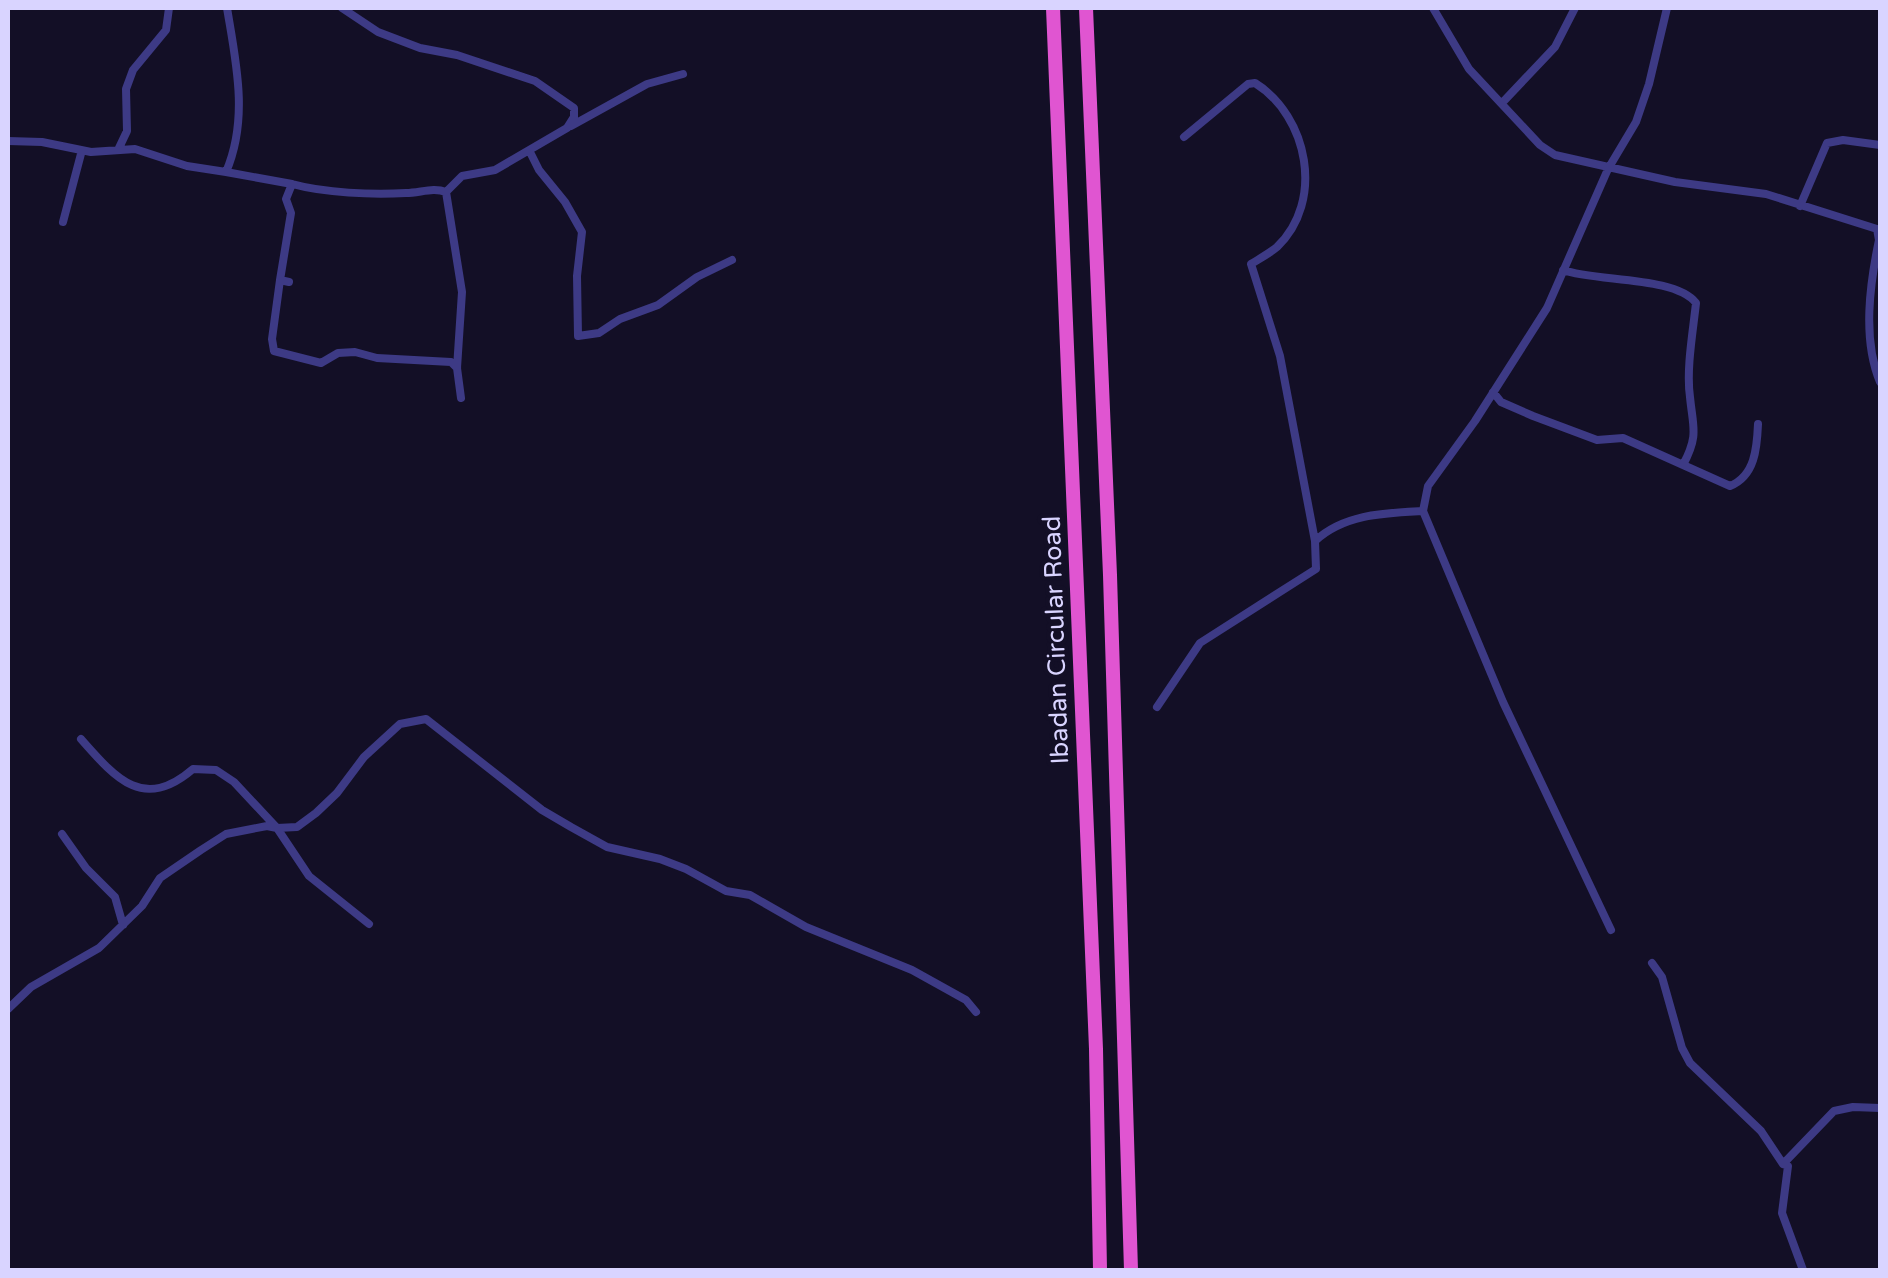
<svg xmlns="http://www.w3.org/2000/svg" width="1888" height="1278" viewBox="0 0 1888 1278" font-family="'Varela Round',sans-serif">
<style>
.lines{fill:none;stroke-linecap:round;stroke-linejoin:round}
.stream{stroke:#0c2248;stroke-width:2.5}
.minor{stroke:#3d3a85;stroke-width:8}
.trunk{stroke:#e055d1;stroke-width:14}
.labels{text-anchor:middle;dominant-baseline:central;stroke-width:9;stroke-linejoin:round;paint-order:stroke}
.street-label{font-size:25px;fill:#d9d4ff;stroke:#130f26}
</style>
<rect width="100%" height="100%" fill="#130f26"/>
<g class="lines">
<path class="stream" d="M8 985 9 986"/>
<path class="minor" d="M227 8C236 62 249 119 226 172L292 184
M342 8 378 32 420 48 457 55 535 81 574 108V117L567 128 495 170 462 176 446 192 462 292 457 368 461 398
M1433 8 1469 69 1540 145 1555 155 1675 182 1766 194 1877 229 1879 240C1870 283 1862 339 1880 382
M1502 103 1555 47 1575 8
M571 126 647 84 683 74
M1184 137 1248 84 1255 83C1308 116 1325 201 1277 247 1270 253 1259 259 1251 264L1280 356 1315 541
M8 141 42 142 91 152 135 149 187 166 226 172
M118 150 127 131 126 89 133 70 166 30 169 8
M530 152 539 170 565 202 582 232 577 276 578 336 599 333 620 319 658 305 697 277 732 260
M1800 206 1827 143 1843 140 1880 145
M63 222 82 150
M1563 270C1596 282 1675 276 1696 303 1693 331 1686 370 1690 397 1693 428 1699 435 1683 465
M280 280 291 213 286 199 292 184C325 193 372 195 406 193 420 193 433 187 446 192
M289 282 280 280 272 339 274 351 321 363 338 353 355 352 377 358 451 362 457 368
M1493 392 1501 402 1533 416 1597 440 1623 438 1730 486C1755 476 1757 448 1758 424
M1157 707 1200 643 1316 569 1315 541C1344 514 1384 513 1423 511
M81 739C117 780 144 811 193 769L216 770 234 782 277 828 297 827 316 813 337 793 364 757 400 724 426 719 542 810 571 827 607 847 660 859 686 869 726 891 750 895 806 927 912 970 966 1000 976 1012
M62 834 86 868 115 897 123 925
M1611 930 1503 702 1423 511 1428 486 1475 421 1547 308 1608 169 1636 122 1649 84 1667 8
M1652 963 1662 977 1682 1048 1690 1063 1761 1131 1783 1164 1788 1166 1782 1213 1803 1270
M8 1009 31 987 99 948 142 906 160 878 201 850 226 834 267 826 277 828 309 876 369 924
M1783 1164 1834 1111 1853 1107 1880 1108"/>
<path class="trunk" d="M1053 8 1096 1049 1100 1270
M1086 8 1110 575 1131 1270"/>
</g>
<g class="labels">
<g class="street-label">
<text transform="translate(1056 640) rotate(-92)">Ibadan Circular Road</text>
</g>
</g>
<rect width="1888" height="1278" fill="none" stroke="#d9d4ff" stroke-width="20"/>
</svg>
